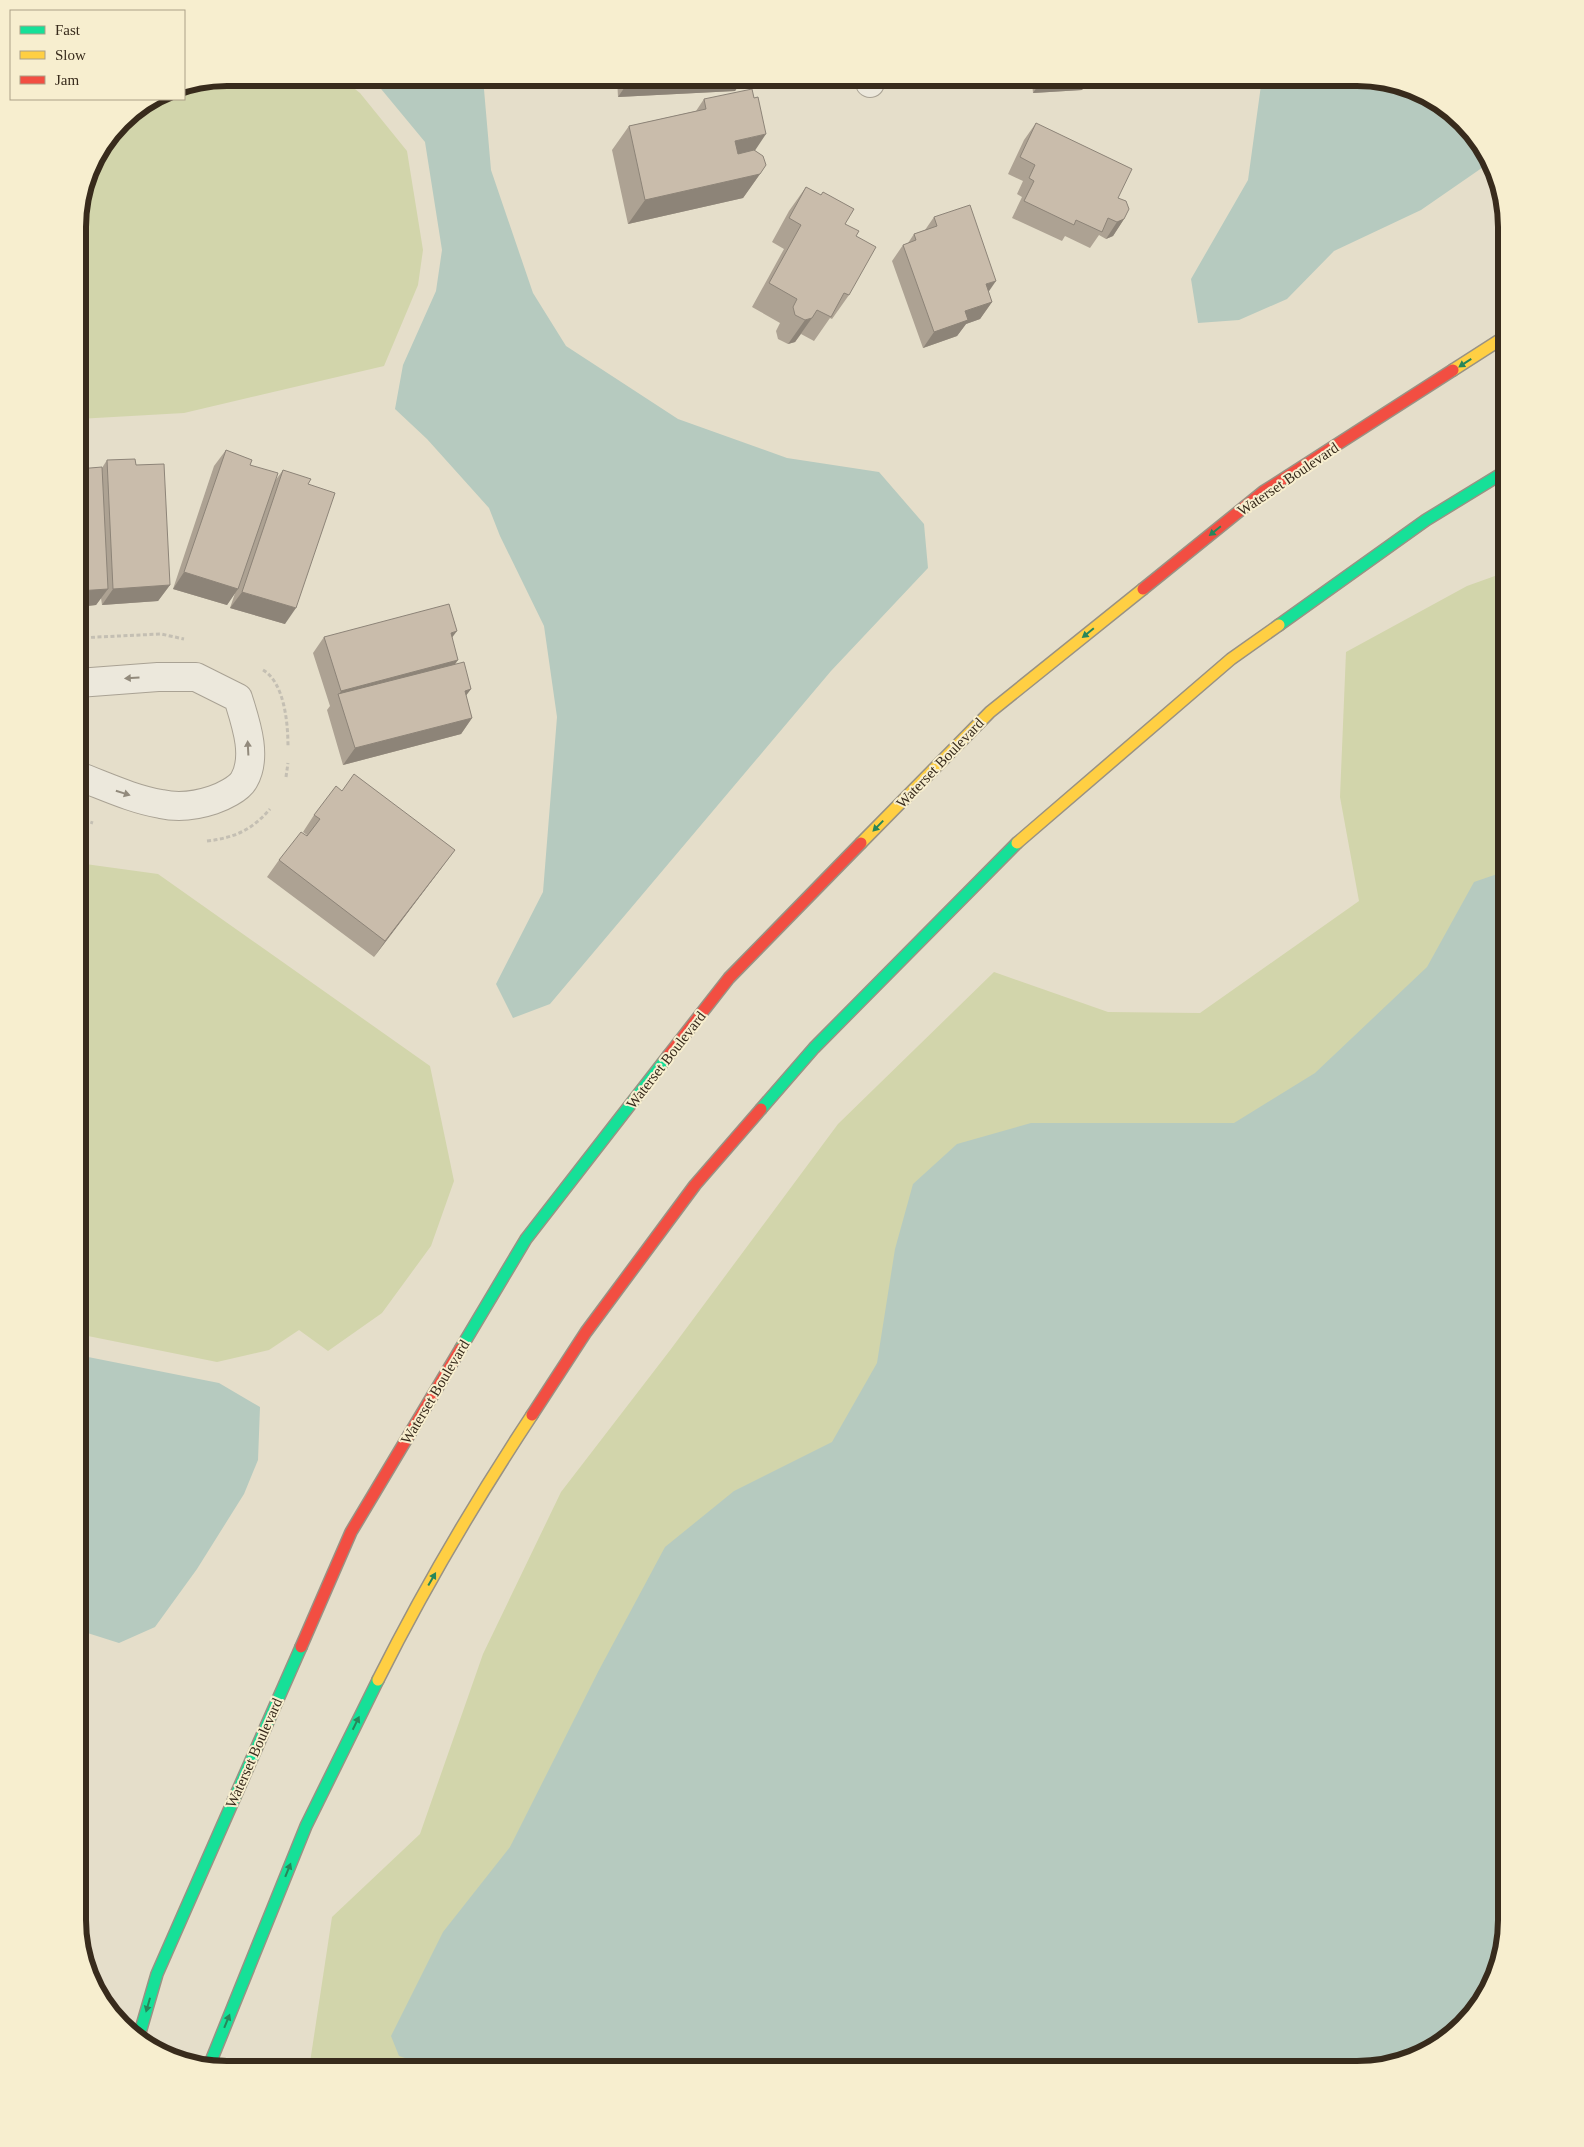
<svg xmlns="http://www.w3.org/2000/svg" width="1584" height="2147" viewBox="0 0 1584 2147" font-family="Georgia,serif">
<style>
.green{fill:#d2d5ab}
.water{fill:#b6cabf}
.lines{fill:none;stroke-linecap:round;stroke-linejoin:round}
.street-casing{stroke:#a9a294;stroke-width:30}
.fast-casing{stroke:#999284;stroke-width:14}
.slow-casing{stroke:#999284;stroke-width:14}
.jam-casing{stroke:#999284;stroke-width:14}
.path{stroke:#c4bfb3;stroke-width:3;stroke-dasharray:4 2.5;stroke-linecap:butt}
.street{stroke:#ece8dc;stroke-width:28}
.fast{stroke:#16e098;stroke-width:11}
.slow{stroke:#ffcf43;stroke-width:11}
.jam{stroke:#f24e42;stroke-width:11}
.wall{fill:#ada293}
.shaded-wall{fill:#8d8478}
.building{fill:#c9bcab;stroke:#8d8478}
.oneway{fill:#27865a}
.oneway2{fill:#928a7c}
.labels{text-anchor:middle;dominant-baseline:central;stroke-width:4;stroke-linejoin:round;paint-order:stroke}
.street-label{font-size:15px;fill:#382b1c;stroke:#f7eecf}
.rim{fill:none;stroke:#382b1c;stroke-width:6}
</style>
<rect width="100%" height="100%" fill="#e5deca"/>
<path class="green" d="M227 78H341L360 93 407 151 423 250 418 285 384 366 184 413 78 419V217L93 161 128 115 154 99H184V86Z
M1506 572V1920L1486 1995 1432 2049 1357 2069H309L332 1917 420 1834 483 1654 561 1492 671 1349 838 1124 994 972 1108 1012 1200 1013 1359 901 1340 797 1346 652 1467 586Z
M78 863 158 874 430 1066 454 1181 431 1246 382 1313 328 1351 299 1330 269 1350 217 1362 78 1334Z"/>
<path class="water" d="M372 78H483L491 170 533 293 566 346 678 419 787 458 879 472 924 524 928 568 831 671 550 1004 513 1018 496 984 543 892 557 717 544 626 500 536 489 508 427 439 395 409 403 365 436 291 442 250 425 142Z
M1262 78H1366L1432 98 1486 152 1489 163 1421 210 1334 251 1287 299 1239 320 1198 323 1191 279 1248 180Z
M1506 871V1138L1504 1143 1506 1169V1920L1486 1995 1432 2049 1357 2069H438L399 2056 391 2036 443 1932 510 1847 599 1670 665 1547 734 1491 832 1442 877 1363 895 1249 913 1184 957 1144 1031 1123H1234L1315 1073 1427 967 1474 882Z
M78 1355 219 1383 260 1407 258 1460 244 1494 197 1569 155 1627 119 1643 78 1630Z"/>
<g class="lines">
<g class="street-casing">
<path id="street" d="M868 78 870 83
M78 776C105 786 132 799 161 804 179 808 195 806 213 800 222 797 239 789 244 780 258 756 245 721 238 698L196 677H158L78 683"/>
</g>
<g class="fast-casing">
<path id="fast" d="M1279 625 1426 520 1506 471
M761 1109 814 1048 1017 843
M461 1348 526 1239 668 1056
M139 2036 157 1974 301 1647
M209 2066 306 1826 378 1680"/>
</g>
<g class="slow-casing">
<path id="slow" d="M1453 370 1506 336
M861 843 990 712 1143 589
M1017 843 1231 659 1279 625
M378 1680C424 1588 476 1500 532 1415"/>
</g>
<g class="jam-casing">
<path id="jam" d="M1143 589 1263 492 1453 370
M668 1056 729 978 861 843
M532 1415 586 1332 695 1185 761 1109
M301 1647 351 1532 461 1348"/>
</g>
<path class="path" d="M78 638 161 634 184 639
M263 670C285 683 288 725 288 747
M286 777 288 763
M78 818 93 823
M207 841C234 838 252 830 270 809"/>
<use href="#street" class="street"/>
<use href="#fast" class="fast"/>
<use href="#slow" class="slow"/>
<use href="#jam" class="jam"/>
</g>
<path class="wall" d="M617 78H744L735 91 618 97Z
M1028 78H1130L1089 80 1082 90 1033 93 1032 83H1029Z
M704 99 755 150 760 174 743 198 628 224 612 150 629 126 696 111Z
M1036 123 1118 198 1124 219 1113 236 1106 239 1099 235 1090 248 1065 236 1062 241 1012 218 1022 197 1017 194 1023 181 1008 174 1024 140Z
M806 187 845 224 856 236 849 295 832 319 830 318 814 341 801 334 795 342 788 344 778 339 776 331 780 323 752 307 784 249 772 242 789 211Z
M934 217 988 292 992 302 980 319 966 324 957 336 923 348 892 261 903 245 908 243 914 234 925 230Z
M226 450 250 465 275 481 283 470 308 484 285 624 230 608 235 593 227 605 173 589 214 466Z
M107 460 136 465 170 585 158 601 102 605 101 598 96 605 78 607V469L102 468Z
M324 637H452L455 664 471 689 466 695 472 718 461 734 343 765 327 710 330 706 313 653Z
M314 815 443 866 374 957 267 877 279 860 307 835 303 832Z"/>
<path class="shaded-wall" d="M631 78H744L735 91 618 97Z
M1033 78H1036L1032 83H1029Z
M1043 78H1130L1089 80 1082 90 1033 93Z
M766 134 750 158 718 165 735 141Z
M760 174 743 198 628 224 645 200Z
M1124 219 1113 236 1106 239 1117 222Z
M996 281 985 297 986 284Z
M992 302 980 319 966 324 957 336 923 348 934 332 965 311Z
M812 318 795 342 788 344 805 320Z
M184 572 238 589 227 605 173 589Z
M170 585 158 601 102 605 113 589Z
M108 589 96 605 78 607V591Z
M242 592 296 608 285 624 230 608Z
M457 631 445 647 451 633Z
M458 660 447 676 339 695 341 691Z
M471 689 459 705 465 691Z
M472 718 461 734 343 765 355 748Z
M455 850 443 866 374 957 385 941Z"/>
<path class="building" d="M752 89 754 98 758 97 766 134 735 141 738 154 754 150 763 156 766 165 760 174 645 200 629 126 706 109 704 99Z
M1036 123 1132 169 1118 198 1126 201 1129 209 1124 219 1117 222 1108 218 1102 232 1076 220 1074 225 1024 201 1034 181 1029 178 1035 165 1020 157Z
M806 187 821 195 823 192 854 209 845 224 859 231 856 236 876 247 849 295 844 293 831 317 817 310 812 318 805 320 795 315 793 307 797 299 769 283 801 225 789 218Z
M970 205 996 281 986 284 992 302 965 311 968 320 934 332 903 245 916 240 914 234 937 226 934 217Z
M226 450 252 460 250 465 278 473 238 589 184 572Z
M135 459 136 465 164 464 170 585 113 589 107 460Z
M102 467 108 589 78 591V469Z
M283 470 311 479 308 484 335 493 296 608 242 592Z
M449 604 457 631 451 633 458 660 341 691 324 637Z
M464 662 471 689 465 691 472 718 355 748 338 694Z
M354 774 455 850 385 941 279 860 301 832 307 836 320 819 314 815 336 786 342 791Z"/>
<defs><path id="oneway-solid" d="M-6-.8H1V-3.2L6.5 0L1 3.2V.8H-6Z" transform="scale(1.25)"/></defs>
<g class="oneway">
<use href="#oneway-solid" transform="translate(1465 363) rotate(147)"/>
<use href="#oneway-solid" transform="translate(1215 531) rotate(141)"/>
<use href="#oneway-solid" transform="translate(1088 633) rotate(141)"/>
<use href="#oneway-solid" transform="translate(878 826) rotate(134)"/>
<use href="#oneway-solid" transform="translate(432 1579) rotate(-60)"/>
<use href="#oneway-solid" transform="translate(356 1723) rotate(-64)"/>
<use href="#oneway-solid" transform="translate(288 1870) rotate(-68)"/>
<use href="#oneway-solid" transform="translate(148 2005) rotate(106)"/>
<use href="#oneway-solid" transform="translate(227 2021) rotate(-68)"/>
</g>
<g class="oneway2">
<use href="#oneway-solid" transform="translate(132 678) rotate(177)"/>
<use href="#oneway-solid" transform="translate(248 748) rotate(-93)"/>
<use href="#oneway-solid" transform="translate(123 793) rotate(18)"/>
</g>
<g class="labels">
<g class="street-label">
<text transform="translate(1288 479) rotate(-34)">Waterset Boulevard</text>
<text transform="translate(940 763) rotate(-46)">Waterset Boulevard</text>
<text transform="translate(666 1060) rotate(-52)">Waterset Boulevard</text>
<text transform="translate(435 1392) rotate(-59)">Waterset Boulevard</text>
<text transform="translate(254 1753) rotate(-66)">Waterset Boulevard</text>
</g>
</g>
<path d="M0 0H1584V2147H0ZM227 86H1357A141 141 0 0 1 1498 227V1920A141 141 0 0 1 1357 2061H227A141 141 0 0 1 86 1920V227A141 141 0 0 1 227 86Z" fill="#f7eecf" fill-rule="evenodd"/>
<path class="rim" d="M227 86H1357A141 141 0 0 1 1498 227V1920A141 141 0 0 1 1357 2061H227A141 141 0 0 1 86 1920V227A141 141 0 0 1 227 86Z"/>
<rect x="10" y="10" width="175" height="90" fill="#f7eecf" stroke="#aba087"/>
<rect x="20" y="26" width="25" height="8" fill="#16e098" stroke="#aba087"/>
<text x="55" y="35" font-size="15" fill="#382b1c">Fast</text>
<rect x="20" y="51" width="25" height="8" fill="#ffcf43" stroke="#aba087"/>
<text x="55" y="60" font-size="15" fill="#382b1c">Slow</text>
<rect x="20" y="76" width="25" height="8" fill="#f24e42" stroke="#aba087"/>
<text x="55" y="85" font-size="15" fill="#382b1c">Jam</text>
</svg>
